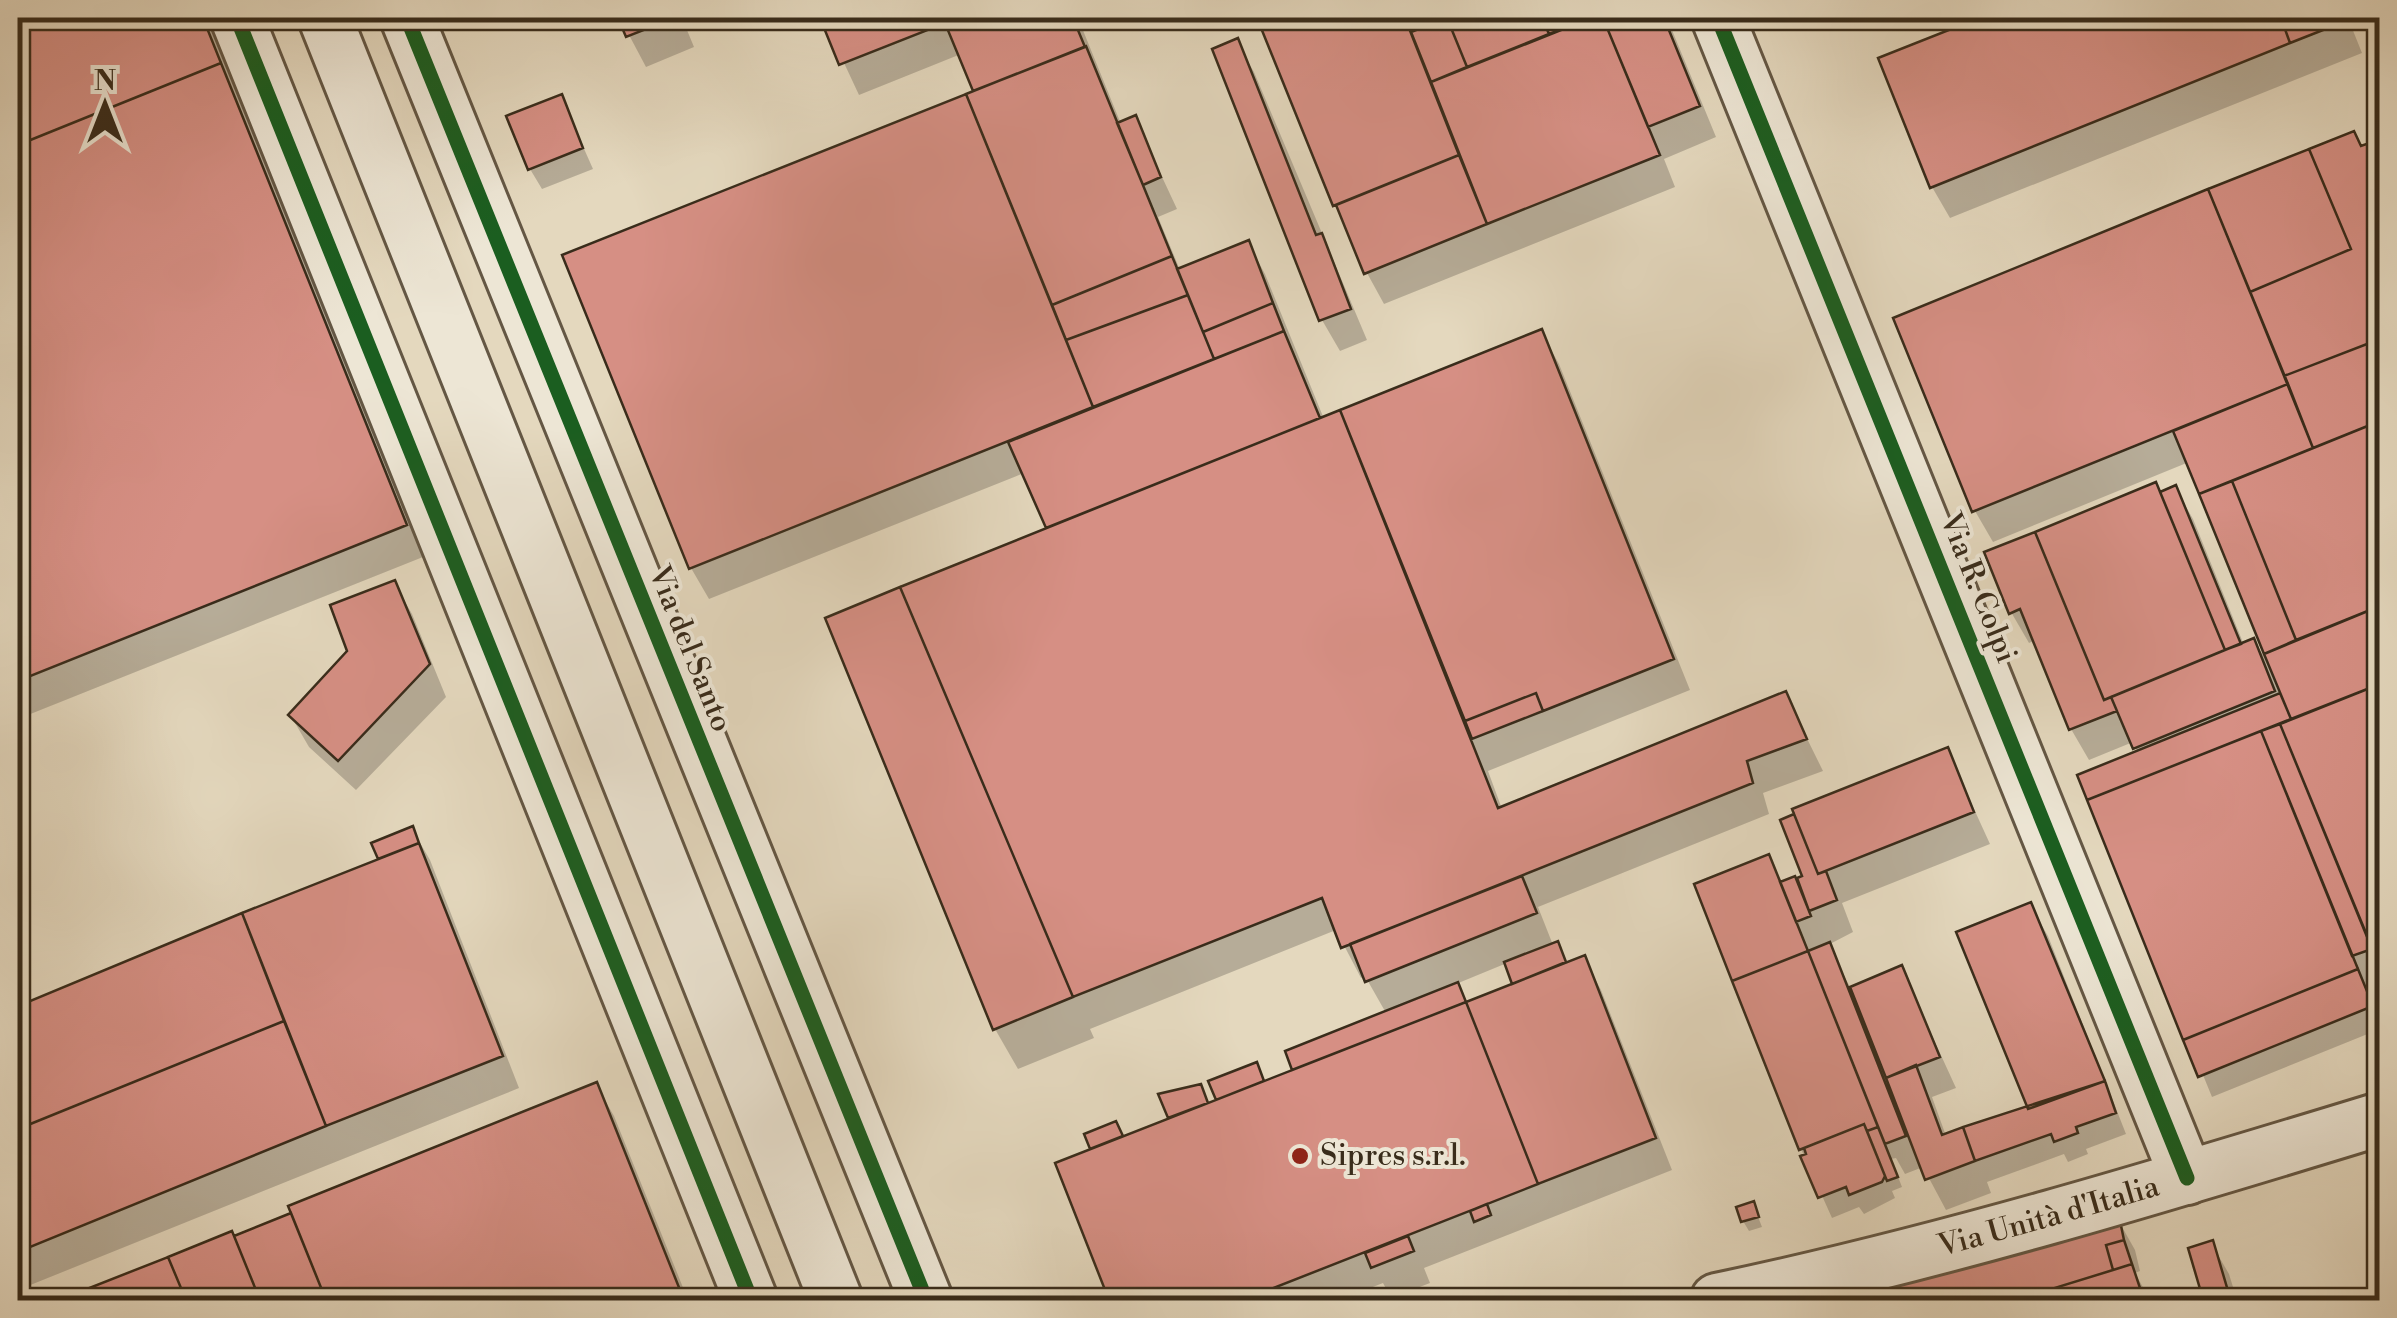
<svg xmlns="http://www.w3.org/2000/svg" width="2397" height="1318" viewBox="0 0 2397 1318" font-family="'Libre Bodoni',serif">
<style>
.shadow{fill:#0003;fill-rule:evenodd}
.building{fill:#d68f84;stroke:#392c1b;stroke-width:2.5}
.lines{fill:none;stroke-linecap:round;stroke-linejoin:round}
.minor-casing{stroke:#645744;stroke-width:58}
.minor{stroke:#ede6d5;stroke-width:52}
.cycleway-casing{stroke:#ede6d5;stroke-width:21}
.cycleway{stroke:#1b5e20;stroke-width:15}
.poi-dot{fill:#8f2418;stroke:#ede6d5;stroke-width:4}
.labels{text-anchor:middle;dominant-baseline:central;stroke-width:8;stroke-linejoin:round;paint-order:stroke}
.street-label{font-size:30px;fill:#392c1b;stroke:#ede6d5}
.poi-label{font-size:30px;fill:#392c1b;stroke:#ede6d5;text-anchor:start}
</style>
<rect width="100%" height="100%" fill="#e4d8be"/>
<filter id="stains"><feTurbulence type="fractalNoise" baseFrequency=".002" numOctaves="4"/><feColorMatrix values="0 0 0 0 .2 0 0 0 0 .09 0 0 0 0 .02 0 0 0 .5 -.17"/></filter>
<radialGradient id="worn" r=".72"><stop offset=".6" stop-color="#630" stop-opacity="0"/><stop offset="1" stop-color="#630" stop-opacity=".3"/></radialGradient>
<path class="shadow" d="M18 18H207L423 557 18 719Z
M620 18H682L694 47 646 67Z
M823 18H1078L1121 124 1135 119 1177 209 1158 217 1180 270 1248 243 1265 274 1324 419 1541 332 1559 364 1690 690 1488 771 1502 809 1785 694 1823 771 1763 793 1769 814 1538 907 1553 945 1568 964 1584 958 1601 990 1672 1170 1424 1268 1430 1283 1391 1298 1383 1283 1340 1300H1112L1058 1165 1094 1151 1087 1135 1115 1124 1124 1139 1171 1120 1162 1096 1199 1087 1210 1105 1219 1101 1256 1065 1266 1083 1295 1071 1288 1052 1386 1013 1365 976 1361 978 1336 930 1090 1029 1094 1038 1018 1069 995 1029 1049 530 1024 473 709 599 691 568 565 256 976 93 961 54 859 95ZM1507 963 1516 985 1467 1003 1456 984Z
M1260 18H1667L1716 137 1664 159 1675 187 1384 304 1367 273Z
M1986 18H2348L2362 53 1950 218 1932 187 1881 60Z
M1236 42 1254 72 1367 340 1340 351 1322 320Z
M561 97 593 169 542 189 530 169Z
M2362 149 2380 160V983L2368 988 2380 1029 2212 1097 2081 777 2138 753 2133 742 2089 760 2071 729 2036 640 2029 643 2011 612 2161 494 2175 488 2193 519 2244 645 2253 641 2273 668 2189 462 1993 542 1975 511 1896 320Z
M394 583 412 614 446 697 356 790 309 747 291 716 350 652Z
M1947 750 1990 844 1842 903 1853 932 1828 945 1851 989 1901 968 1956 1088 1932 1097 1946 1136 2030 1108V905L2048 936 2126 1134 2086 1149 2088 1154 2068 1162 2064 1154 1987 1182 1991 1193 1946 1210 1923 1167 1905 1174 1896 1158 1891 1159 1902 1187 1892 1191 1895 1198 1864 1214 1859 1207 1832 1218 1801 1149 1768 857 1783 884 1805 878Z
M412 829 430 860 519 1088 18 1290V1009L381 860 375 844Z
M596 1085 614 1116 688 1300H66L231 1234 234 1239Z
M1753 1204 1762 1227 1749 1231 1743 1221Z
M2117 1218 2135 1250 2140 1271 2135 1273 2150 1300H1852Z
M2211 1243 2229 1274 2237 1300 2206 1298Z"/>
<path class="building" d="M18 18H203L221 63 18 145Z
M618 18H674L626 37Z
M820 18H1073L1085 47 973 91 945 23 839 65Z
M1257 18H1405L1459 155 1333 206Z
M1405 18H1447L1411 32Z
M1447 18 1467 67 1431 82 1411 32Z
M1447 18H1542L1549 34 1467 67Z
M1542 18H1591L1549 34Z
M1591 18H1603L1660 155 1487 224 1431 82Z
M1603 18H1664L1700 106 1648 127Z
M1979 18H2281L2290 43 1930 188 1878 58Z
M2281 18H2345L2346 21 2290 43Z
M1238 38 1316 235 1322 233 1351 309 1319 321 1212 49Z
M1086 46 1172 256 1052 305 966 94Z
M221 63 407 525 18 681V145Z
M562 94 583 148 528 170 506 116Z
M966 94 1093 407 689 569 562 255Z
M1136 115 1161 177 1143 185 1117 123Z
M2354 131 2361 146 2372 142 2380 159V324L2374 327 2380 339 2284 376 2250 292 2351 249 2309 149Z
M2309 149 2351 249 2250 292 2208 189Z
M1459 155 1487 224 1364 274 1336 205Z
M2208 189 2288 384 1972 512 1893 318Z
M1249 240 1273 303 1203 332 1177 269Z
M1172 256 1188 295 1066 340 1052 305Z
M1188 295 1214 359 1093 407 1066 340Z
M1273 303 1284 331 1214 359 1203 332Z
M1542 329 1674 659 1543 711 1536 693 1465 721 1340 410Z
M1284 331 1320 418 1046 528 1008 442Z
M2380 339V421L2313 448 2284 376Z
M2288 384 2313 448 2199 494 2173 431Z
M1340 410 1498 808 1786 691 1807 739 1747 761 1753 783 1341 948 1322 898 1073 997 900 587Z
M2380 421V606L2296 640 2232 481Z
M2232 481 2296 640 2264 654 2199 494Z
M2156 482 2225 650 2104 700 2035 532Z
M2176 485 2241 644 2225 650 2160 492Z
M2035 532 2104 700 2111 697 2117 711 2069 730 2020 609 2009 614 1984 552Z
M395 580 430 664 338 761 288 715 347 651 330 605Z
M900 587 1073 997 993 1030 825 618Z
M2380 606V684L2291 719 2264 654Z
M2254 638 2275 691 2133 749 2111 697Z
M2380 684V953L2375 955 2280 724Z
M1536 693 1543 711 1472 739 1465 721Z
M2280 693 2291 719 2087 800 2077 775Z
M2280 724 2372 949 2352 956 2261 731Z
M2261 731 2358 969 2183 1040 2087 800Z
M1948 747 1974 812 1818 874 1792 809Z
M1794 814 1818 874 1826 871 1837 900 1809 911 1797 878 1802 876 1780 820Z
M413 826 419 843 378 859 371 843Z
M419 843 503 1056 326 1126 242 913Z
M1769 854 1808 951 1732 981 1694 884Z
M1522 876 1537 913 1365 982 1350 944Z
M1795 876 1811 916 1796 922 1780 882Z
M2031 902 2105 1081 2028 1109 1956 932Z
M242 913 284 1021 18 1129V1006Z
M1558 941 1566 962 1512 984 1504 962Z
M1830 942 1906 1136 1885 1144 1808 951Z
M1808 951 1878 1127 1867 1131 1864 1124 1799 1150 1732 981Z
M1585 955 1656 1138 1538 1184 1466 1002Z
M1902 965 1940 1057 1886 1078 1850 987Z
M2358 969 2373 1006 2198 1077 2183 1040Z
M1458 982 1466 1002 1292 1070 1285 1051Z
M1466 1002 1538 1184 1243 1300H1109L1055 1163Z
M284 1021 326 1126 18 1252V1129Z
M1257 1062 1264 1081 1216 1100 1208 1081Z
M1916 1065 1942 1135 1963 1127 1975 1161 1925 1180 1886 1078Z
M2105 1081 2116 1113 2076 1127 2078 1133 2054 1142 2051 1134 1975 1161 1963 1127Z
M597 1082 684 1300H326L288 1206Z
M1201 1084 1208 1103 1168 1118 1158 1094Z
M1116 1121 1123 1136 1090 1149 1084 1134Z
M1864 1124 1885 1176 1882 1182 1849 1195 1846 1187 1818 1198 1800 1156 1806 1154 1804 1148Z
M1878 1127 1898 1177 1887 1181 1867 1131Z
M1754 1201 1759 1217 1741 1222 1736 1207Z
M1487 1204 1491 1215 1474 1222 1470 1211Z
M291 1213 326 1300H260L234 1236Z
M2119 1216 2124 1240 2106 1245 2113 1270 2016 1300H1848Z
M232 1231 260 1300H186L168 1257Z
M1408 1236 1414 1251 1371 1268 1365 1253Z
M2124 1240 2132 1264 2113 1270 2106 1245Z
M2213 1240 2228 1291 2203 1299 2188 1248Z
M168 1257 186 1300H59Z
M2132 1264 2144 1300H2016L2113 1270Z"/>
<g class="lines">
<g class="minor-casing">
<g id="minor">
<path d="M237 18 751 1300"/>
<path d="M325 18 836 1300"/>
<path d="M407 18 926 1300"/>
<path d="M1718 18 2187 1178"/>
<path id="s1" d="M1717 1300C1941 1253 2161 1186 2380 1119"/>
</g>
</g>
<use href="#minor" class="minor"/>
<g class="cycleway-casing">
<path id="cycleway" d="M237 18 751 1300
M407 18 926 1300
M1718 18 2187 1178"/>
</g>
<use href="#cycleway" class="cycleway"/>
</g>
<circle class="poi-dot" cx="1300" cy="1156" r="10"/>
<g class="labels">
<g class="street-label">
<text transform="translate(1978 588) rotate(68)">Via R. Colpi</text>
<text transform="translate(690 649) rotate(68)">Via del Santo</text>
<text stroke="none"><textPath href="#s1" startOffset="342">Via Unità d'Italia</textPath></text>
</g>
<g class="poi-label">
<text x="1320" y="1156">Sipres s.r.l.</text>
</g>
</g>
<rect width="2397" height="1318" fill="none" stroke="#e4d8be" stroke-width="60"/>
<rect x="20" y="20" width="2357" height="1278" fill="none" stroke="#392c1b" stroke-width="5"/>
<rect x="30" y="30" width="2337" height="1258" fill="none" stroke="#392c1b" stroke-width="2.5"/>
<g transform="translate(105 105)" stroke="#ede6d5" stroke-width="8" paint-order="stroke">
<path d="M0-8L18 38L0 25L-18 38Z" fill="#392c1b"/>
<text y="-15" font-size="28" font-weight="bold" text-anchor="middle" fill="#392c1b">N</text>
</g>
<rect width="100%" height="100%" filter="url(#stains)"/>
<rect width="100%" height="100%" fill="url(#worn)"/>
</svg>
